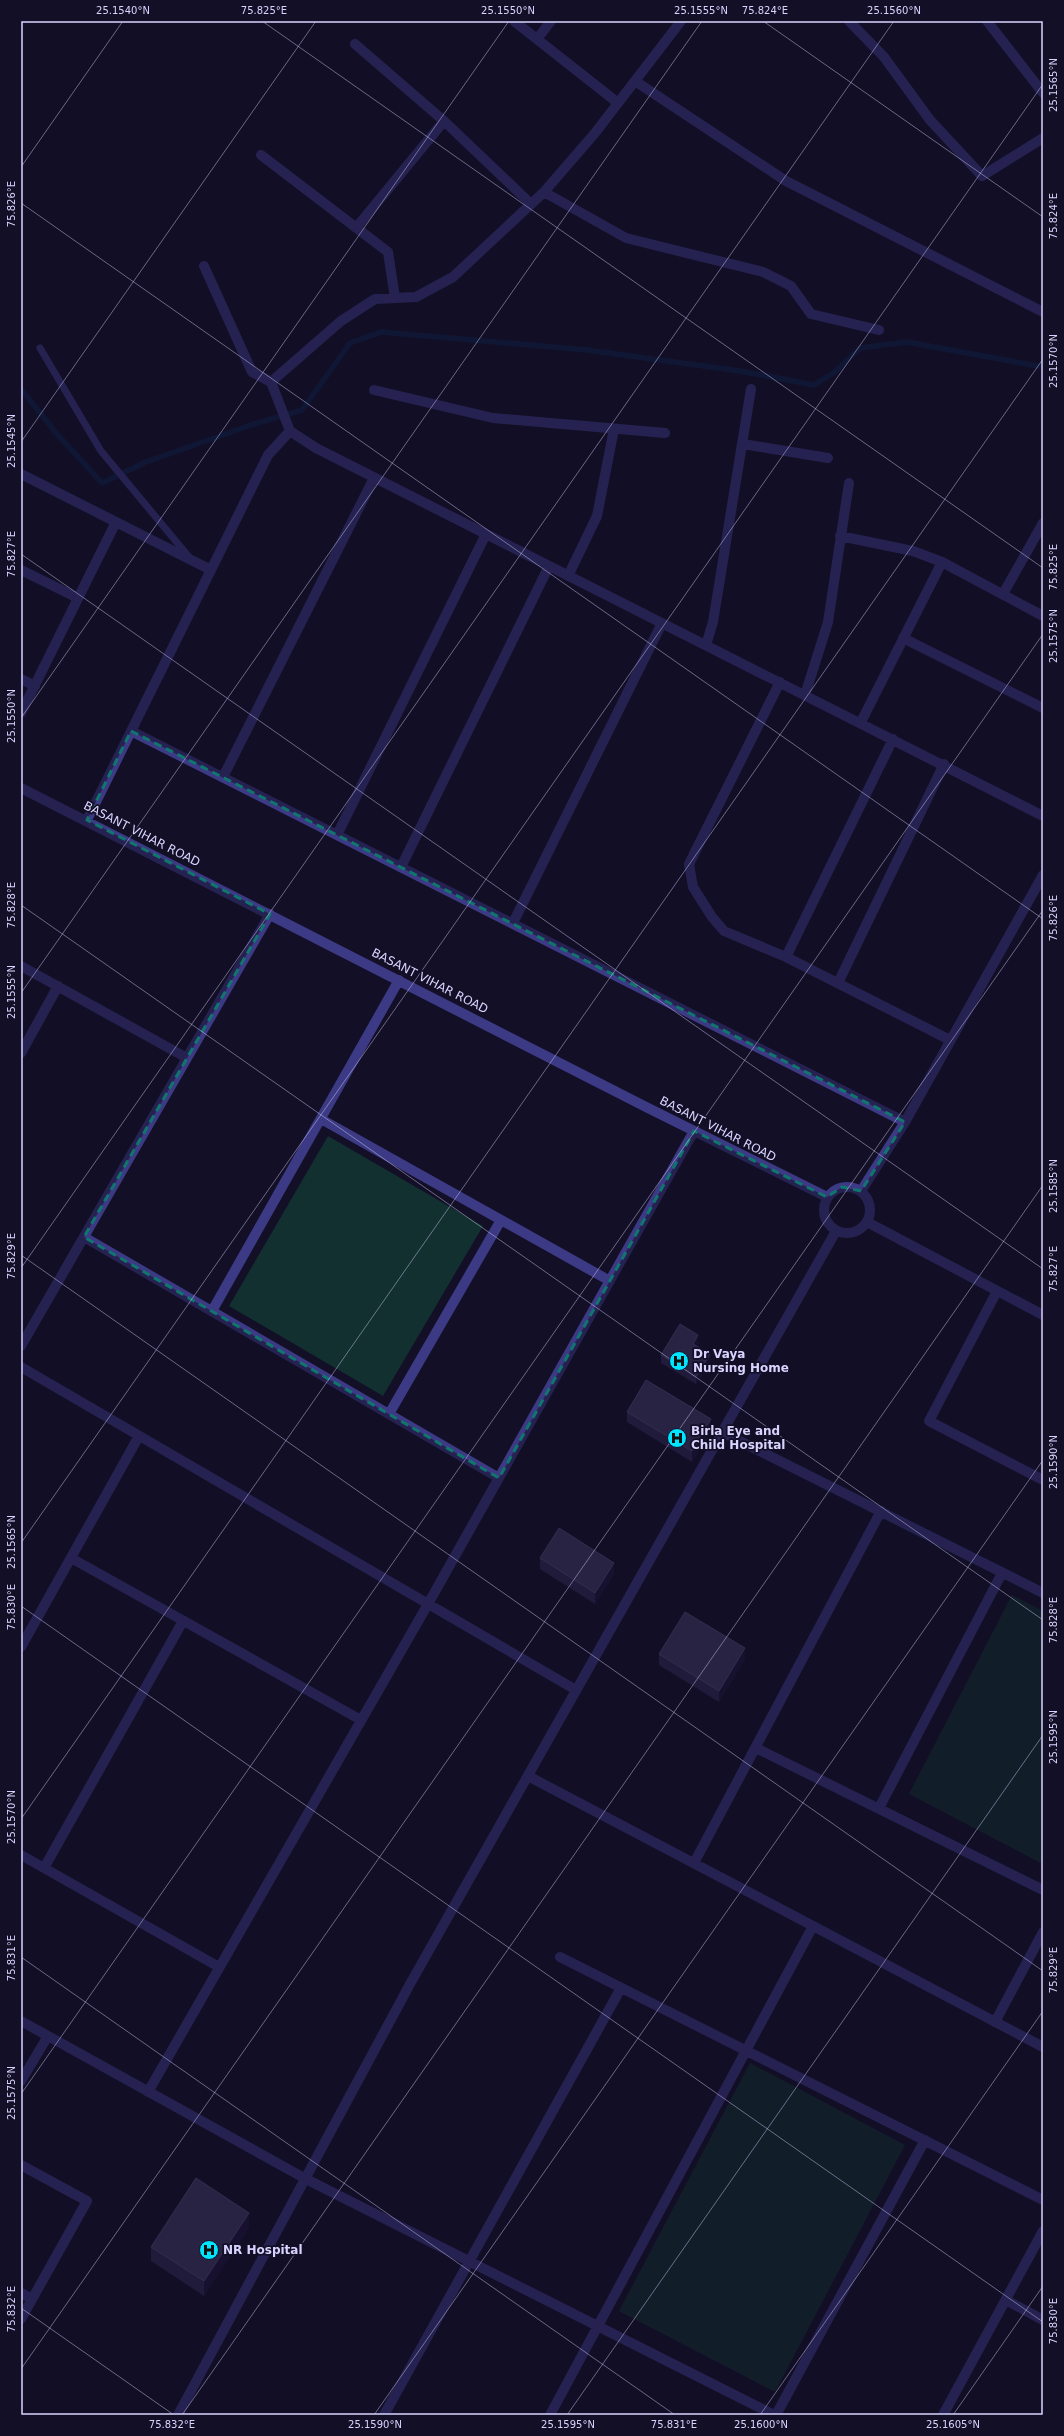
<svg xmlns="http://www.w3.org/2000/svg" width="1064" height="2436" viewBox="0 0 1064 2436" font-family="'DejaVu Sans',sans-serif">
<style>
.park{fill:#12302f}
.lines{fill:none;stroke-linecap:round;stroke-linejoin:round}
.stream{stroke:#0c2248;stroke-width:5.5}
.service{stroke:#3d3a85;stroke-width:7}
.minor{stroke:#3d3a85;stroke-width:10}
.tertiary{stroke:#3d3a85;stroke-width:10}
.wall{fill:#312854}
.shaded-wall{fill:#1d163a}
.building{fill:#433a66;stroke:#5a527e}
.marked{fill:none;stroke:#0f766e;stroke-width:3;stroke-dasharray:8 5;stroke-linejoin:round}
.ticks{fill:none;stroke:#d9d4ff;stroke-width:1;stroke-opacity:0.45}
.labels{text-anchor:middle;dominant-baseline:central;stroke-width:3.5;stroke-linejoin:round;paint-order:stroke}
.street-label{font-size:12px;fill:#d9d4ff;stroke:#130f26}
.poi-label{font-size:12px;font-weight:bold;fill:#d9d4ff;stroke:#130f26;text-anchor:start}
.neatline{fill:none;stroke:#d9d4ff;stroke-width:1.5}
.ticks-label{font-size:10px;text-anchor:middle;fill:#d9d4ff}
</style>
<rect width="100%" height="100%" fill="#130f26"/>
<path class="park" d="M328 1136 483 1226 383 1396 229 1306Z
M1012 1595 1043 1611V1864L909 1794Z
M750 2063 905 2145 775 2392 619 2311Z"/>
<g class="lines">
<path class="stream" d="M21 389 56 433 102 483 146 462 254 424 302 410 350 343 381 332 587 350 740 371 814 385 835 372 860 348 907 342 1043 367"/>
<path class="service" d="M40 348 101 451 189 557"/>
<path class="minor" d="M514 21 618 103
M681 21 595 133 544 192 453 277 416 297 375 299 341 321 271 382 290 431 316 448 1043 816
M849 21 884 57 930 120 982 176 1043 138
M987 21 1043 93
M537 39 551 21
M355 44 444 121 356 228
M635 81 786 181 1043 312
M444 121 530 203
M261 155 388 252 395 298
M544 192 626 238 763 272 791 286 811 314 879 330
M204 266 252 372 271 382
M374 390 493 418 665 433
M743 444 828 458
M21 474 211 570
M840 536 913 551 942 562 1043 616
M21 570 78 598
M568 576 597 516 614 429
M1003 594 1043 523
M903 638 1043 708
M706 645 713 622 751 389
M21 679 35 686
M780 682 689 864 693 887 712 917 724 931 786 957 950 1040
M805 695 828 622 849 483
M21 713 116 522
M861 722 942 562
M131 731 905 1122
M223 777 374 478
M21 788 648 1108 827 1197
M87 820 268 455 290 431
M337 835 486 534
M401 867 549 566
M513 923 662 623
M786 957 893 739
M21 966 187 1058
M838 983 944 764
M21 1053 58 986
M321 1119 610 1281
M867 1222 1043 1315
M84 1237 499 1478
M997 1291 929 1421 1043 1480
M212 1311 399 980
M21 1346 270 914
M21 1367 576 1690
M389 1414 501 1220
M722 1432 1043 1593
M71 1558 361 1720
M21 1647 139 1436
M756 1748 1043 1890
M528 1776 1043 2047
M879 1808 1002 1573
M21 1855 219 1967
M694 1863 881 1511
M44 1868 183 1621
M560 1957 1043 2200
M21 2021 306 2179 774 2415
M995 2022 1043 1932
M21 2081 48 2036
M148 2092 428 1604 694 1131
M21 2165 87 2201 21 2319
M21 2293 32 2299
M1006 2300 1043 2320
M384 2415 621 1988
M550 2415 813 1926
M776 2415 925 2140
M943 2415 1043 2231"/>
<path class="tertiary" d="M824 1210a23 23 0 1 1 46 0a23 23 0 1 1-46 0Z
M861 1191 905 1122 1043 875
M178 2415 410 1984 836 1231"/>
</g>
<path class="wall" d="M698 1343 696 1346 710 1362 696 1384 661 1363V1355Z
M627 1412 711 1430 692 1462 627 1422Z
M540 1558 614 1574 595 1604 540 1569Z
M659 1654 745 1659 719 1702 659 1665Z
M249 2227 204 2296 151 2261V2247Z"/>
<path class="shaded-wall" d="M698 1335V1343L693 1351V1344Z
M710 1354V1362L696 1384V1377Z
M711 1419V1430L692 1462V1451Z
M614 1563V1574L595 1604V1593Z
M745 1648V1659L719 1702V1691Z
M249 2213V2227L204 2296V2281Z"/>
<path class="building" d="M680 1324 698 1335 693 1344 710 1354 696 1377 661 1355Z
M646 1380 711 1419 692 1451 627 1412Z
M559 1528 614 1563 595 1593 540 1558Z
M685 1612 745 1648 719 1691 659 1654Z
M196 2178 249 2213 204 2281 151 2247Z"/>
<path d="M0 0H1064V2436H0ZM131 731 905 1122 861 1191 842 1187 827 1197 694 1131 499 1478 84 1237 270 914 87 820Z" fill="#130f26" fill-opacity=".55" fill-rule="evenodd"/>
<path class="marked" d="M131 731 905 1122 861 1191 842 1187 827 1197 694 1131 499 1478 84 1237 270 914 87 820Z"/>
<path class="ticks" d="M262 21 1043 568M763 21 1043 217M21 167 123 21M21 203 1043 919M21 442 316 21M21 554 1043 1269M21 718 509 21M21 905 1043 1620M21 993 702 21M21 1255 1043 1971M21 1268 894 21M21 1543 1043 84M21 1606 1043 2322M21 1819 1043 359M21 1957 675 2415M21 2094 1043 634M21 2308 174 2415M21 2369 1043 910M182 2415 1043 1185M374 2415 1043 1460M567 2415 1043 1735M760 2415 1043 2011M953 2415 1043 2286"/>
<defs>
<g id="hospital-disc" transform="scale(1)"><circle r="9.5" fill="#00e5ff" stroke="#130f26"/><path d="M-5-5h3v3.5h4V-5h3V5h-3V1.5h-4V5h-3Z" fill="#111"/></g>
</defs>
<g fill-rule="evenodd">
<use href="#hospital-disc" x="679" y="1361"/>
<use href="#hospital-disc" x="677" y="1438"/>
<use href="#hospital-disc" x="209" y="2250"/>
</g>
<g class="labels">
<g class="street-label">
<text transform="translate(142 834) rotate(27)">BASANT VIHAR ROAD</text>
<text transform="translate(430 981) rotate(27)">BASANT VIHAR ROAD</text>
<text transform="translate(718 1129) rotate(27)">BASANT VIHAR ROAD</text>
</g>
<g class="poi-label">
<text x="693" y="1354">Dr Vaya<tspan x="693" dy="14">Nursing Home</tspan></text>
<text x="691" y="1431">Birla Eye and<tspan x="691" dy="14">Child Hospital</tspan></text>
<text x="223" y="2250">NR Hospital</text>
</g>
</g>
<rect width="1064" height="2436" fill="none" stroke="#130f26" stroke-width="44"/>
<rect x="22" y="22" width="1020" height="2392" class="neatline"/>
<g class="ticks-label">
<text x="123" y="14">25.1540°N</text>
<text x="264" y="14">75.825°E</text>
<text x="508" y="14">25.1550°N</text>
<text x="701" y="14">25.1555°N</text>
<text x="765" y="14">75.824°E</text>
<text x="894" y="14">25.1560°N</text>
<text transform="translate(1053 85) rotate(-90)" y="4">25.1565°N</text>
<text transform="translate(11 204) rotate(-90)" y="4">75.826°E</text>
<text transform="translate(1053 216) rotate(-90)" y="4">75.824°E</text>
<text transform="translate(1053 361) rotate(-90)" y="4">25.1570°N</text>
<text transform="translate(11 441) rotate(-90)" y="4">25.1545°N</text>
<text transform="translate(11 554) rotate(-90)" y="4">75.827°E</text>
<text transform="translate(1053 567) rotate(-90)" y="4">75.825°E</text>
<text transform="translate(1053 636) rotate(-90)" y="4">25.1575°N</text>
<text transform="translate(11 716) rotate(-90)" y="4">25.1550°N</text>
<text transform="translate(11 905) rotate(-90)" y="4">75.828°E</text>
<text transform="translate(1053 918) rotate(-90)" y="4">75.826°E</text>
<text transform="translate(11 992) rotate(-90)" y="4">25.1555°N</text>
<text transform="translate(1053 1186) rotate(-90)" y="4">25.1585°N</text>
<text transform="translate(11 1256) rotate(-90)" y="4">75.829°E</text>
<text transform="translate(1053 1269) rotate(-90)" y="4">75.827°E</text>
<text transform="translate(1053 1462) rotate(-90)" y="4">25.1590°N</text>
<text transform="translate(11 1542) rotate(-90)" y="4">25.1565°N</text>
<text transform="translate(11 1607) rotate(-90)" y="4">75.830°E</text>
<text transform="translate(1053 1620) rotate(-90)" y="4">75.828°E</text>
<text transform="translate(1053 1737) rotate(-90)" y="4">25.1595°N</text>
<text transform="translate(11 1817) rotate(-90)" y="4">25.1570°N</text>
<text transform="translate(11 1958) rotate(-90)" y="4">75.831°E</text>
<text transform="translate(1053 1970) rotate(-90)" y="4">75.829°E</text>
<text transform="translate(11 2093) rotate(-90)" y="4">25.1575°N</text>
<text transform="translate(11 2309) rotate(-90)" y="4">75.832°E</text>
<text transform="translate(1053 2321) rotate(-90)" y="4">75.830°E</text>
<text x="172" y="2428">75.832°E</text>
<text x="375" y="2428">25.1590°N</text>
<text x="568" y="2428">25.1595°N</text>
<text x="674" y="2428">75.831°E</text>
<text x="761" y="2428">25.1600°N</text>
<text x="953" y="2428">25.1605°N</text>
</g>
</svg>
